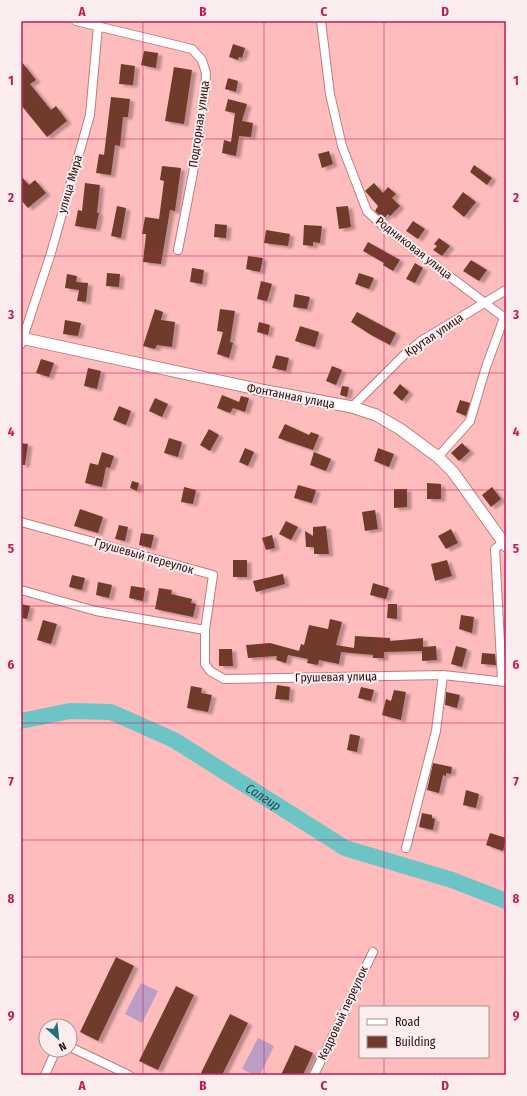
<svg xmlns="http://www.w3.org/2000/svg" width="527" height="1096" viewBox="0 0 527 1096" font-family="'Fira Sans Condensed',sans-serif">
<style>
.green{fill:#bb9dc6}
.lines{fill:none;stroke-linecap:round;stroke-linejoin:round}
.river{stroke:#6cc4c5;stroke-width:16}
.building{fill:#6f3b2c;filter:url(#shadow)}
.minor-casing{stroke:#bc7d7f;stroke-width:10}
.secondary-casing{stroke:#bc7d7f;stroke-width:13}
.minor{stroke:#fff;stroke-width:8}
.secondary{stroke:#fff;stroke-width:11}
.grid{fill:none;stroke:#c2185b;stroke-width:1;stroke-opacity:0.55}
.labels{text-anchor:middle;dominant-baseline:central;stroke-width:4;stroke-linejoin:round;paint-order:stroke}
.street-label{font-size:12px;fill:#281112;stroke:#fbeded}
.water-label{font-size:13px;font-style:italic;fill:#1e4748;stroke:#fbeded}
.neatline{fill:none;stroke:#c2185b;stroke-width:1.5}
.grid-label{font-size:13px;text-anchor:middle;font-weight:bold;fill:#c2185b}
</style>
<defs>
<filter id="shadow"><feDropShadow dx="4.5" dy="2.5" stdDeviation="1" flood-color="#0004"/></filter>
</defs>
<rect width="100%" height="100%" fill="#ffbcbd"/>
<path class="green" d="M141 983 158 991 142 1023 125 1014Z
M258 1038 274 1046 260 1075H254L242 1069Z"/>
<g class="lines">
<path class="river" id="s1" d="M21 721 70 711 111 712 174 740 345 848 452 880 506 901"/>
</g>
<path class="building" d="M233 44 245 48 242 58 239 57 238 60 229 57Z
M144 51 158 53 156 68 141 65Z
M21 61 36 80 30 84 51 110 56 106 67 121 47 137 21 105Z
M121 64 135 66 133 85 119 84Z
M174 67 192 70 184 124 165 121Z
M228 78 238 81 236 92 225 89Z
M111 97 130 99 128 117H123L120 146 115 145 111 175 96 173 99 154 104 155Z
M228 99 247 104 242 121 253 123 251 137 239 136 236 156 222 153 224 140 231 142 235 113 225 111Z
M329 151 333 164 322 168 318 154Z
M474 165 492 178 487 185 470 172Z
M162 166 181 168 175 211 170 210 161 264 143 262 146 234H142L145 217 159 219 164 181 160 180Z
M21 176 29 185 35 180 46 193 28 208 21 200Z
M85 183 100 185 97 213H99L96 229 75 226 78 210 82 211Z
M374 183 383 193 388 187 396 194 392 198 400 206 390 216 388 214 383 219 375 211 378 206 365 191Z
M463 192 476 202 464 217 452 207Z
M117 206 126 208 121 238 111 236Z
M348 206 351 227 339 229 336 207Z
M413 221 425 229 418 239 406 231Z
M215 224 227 225 226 238 214 237Z
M304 225 322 226 320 243 313 242V246L303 245Z
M266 230 290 234 288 246 264 243Z
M439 238 450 246 442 256 433 250 437 246 434 244Z
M368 242 400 260 393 271 383 265 384 263 363 251Z
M248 256 263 258 260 272 246 269Z
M471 260 487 270 479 281 463 271Z
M415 263 423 268 415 283 406 279Z
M192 268 204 270 202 284 190 282Z
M107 273 120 274 119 287 106 286Z
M359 273 374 278 369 289 355 284Z
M67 274 77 276 76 282 88 283 86 302 77 301 79 290 65 288Z
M261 281 272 284 267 301 257 299Z
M295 294 310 297 307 309 293 307Z
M155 309 163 312 161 320 175 322 172 347 157 345 155 349 143 346Z
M220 309 235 311 230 342 233 343 229 358 217 354 223 332 217 331Z
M357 312 396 333 390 345 371 335 351 322Z
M65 320 81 323 78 336 63 334Z
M259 322 270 325 268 335 257 332Z
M300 326 319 332 315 347 295 341Z
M276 355 289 358 286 371 272 368Z
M41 359 54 363 49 377 36 373Z
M332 366 342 370 336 385 326 381Z
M88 368 101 371 97 389 84 386Z
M400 384 409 392 402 401 393 393Z
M342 386 349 387 347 397 340 395Z
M222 395 239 402 241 396 249 398 245 412 233 408 230 413 217 408Z
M155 398 168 404 162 417 149 411Z
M460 400 470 403 466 416 456 412Z
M119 406 131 411 126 425 113 420Z
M285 424 309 435 311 432 319 435 313 450 278 438Z
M209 429 219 435 210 451 200 445Z
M169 438 182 442 178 457 164 453Z
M21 443 28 444 25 465H21Z
M462 443 470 451 459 461 451 453Z
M245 448 254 452 248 466 239 462Z
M378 448 394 454 389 467 374 461Z
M102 452 114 456 110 468 106 467 102 487 85 483 90 463 98 465Z
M314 452 331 459 326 471 310 465Z
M132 481 139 483 137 491 130 488Z
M427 483 441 484V499H427Z
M298 485 316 490 312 503 294 498Z
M184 487 196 490 193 504 181 502Z
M492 487 501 499 491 507 482 495Z
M394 489H407V507L394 508Z
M80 509 103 517 98 533 74 526Z
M375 510 378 529 365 531 362 512Z
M286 521 298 527 291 540 279 534Z
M119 525 128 527 125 541 115 539Z
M326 526 329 554H314V547H306L305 531 313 536V527Z
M451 529 458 543 446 549 438 536Z
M141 533 154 535 151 548 139 545Z
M272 535 275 548 266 550 262 538Z
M233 560H247V577H233Z
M447 560 452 576 435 581 431 564Z
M283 574 285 584 256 592 253 581Z
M72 575 85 578 82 590 69 587Z
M98 582 112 585 109 598 96 595Z
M373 583 389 588 386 599 370 595Z
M131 586 145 588 143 601 129 598Z
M159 588 172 590 171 594 192 599 191 603 196 604 193 617 155 609Z
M21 604 30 606 27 619 21 618Z
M388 604H397V619L387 618Z
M461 615 474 617 472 633 459 629Z
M330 619 342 622 336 645 354 648 355 636 390 638V641L423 638V647L436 646 437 660 422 661V651L384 652V658H373V655L341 652 339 664 319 660 318 665 307 663 308 659 288 655 286 663 276 660 277 656 248 658 246 645 270 643 299 651 301 644 304 645 309 625 328 629Z
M43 620 57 624 51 644 37 640Z
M456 646 467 649 462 667 451 664Z
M219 649H232L233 666H219Z
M482 653 495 654 496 665 481 664Z
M277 685 290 687 289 700 275 699Z
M191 686 202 688 201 693 212 695 208 712 187 708Z
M361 687 374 690 371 701 358 698Z
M394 690 406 692 401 720 382 715 386 699 391 701Z
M446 692 460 695 457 708 445 705Z
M350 734 360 736 357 752 347 750Z
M433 763 452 767 451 774 446 773V776L443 775 439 793 427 790Z
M466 790 479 794 476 808 463 805Z
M422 813 432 815V818L435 819 433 830 419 827Z
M490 833 506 838 503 851 486 845Z
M116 957 134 966 98 1041 80 1032Z
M176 986 194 995 158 1070 139 1061Z
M230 1014 248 1023 222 1075H200Z
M295 1045 313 1053 303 1075H281Z"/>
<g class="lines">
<g class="minor-casing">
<path id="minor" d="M76 21 192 49 202 60 206 73 205 90 193 173 178 250
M321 21 330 94 342 146 367 211 382 225 506 319
M21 344 51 253 90 115 98 26
M352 407 404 355 421 341 506 290
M438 457 470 421 486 367 504 318
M21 522 213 575 205 630V664L210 671 224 679 443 675 506 682
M21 590 96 611 205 630
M502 680 495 549 502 543
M406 848 436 731 443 675
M70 1047 129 1075
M45 1075 56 1050
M314 1075 373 952"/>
</g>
<g class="secondary-casing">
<path id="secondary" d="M21 338 261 390 352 407 376 415 400 429 438 457 453 472 506 546"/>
</g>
<use href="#minor" class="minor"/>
<use href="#secondary" class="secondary"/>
</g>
<path class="grid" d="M143 21V1075M264 21V1075M384 21V1007M21 139H506M21 256H506M21 373H506M21 490H506M21 606H506M21 723H506M21 840H506M21 957H506M384 1057V1075"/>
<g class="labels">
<g class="street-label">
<text transform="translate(199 124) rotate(-82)">Подгорная улица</text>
<text transform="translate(70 184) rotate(-74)">улица Мира</text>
<text transform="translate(414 248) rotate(38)">Родниковая улица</text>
<text transform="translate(434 335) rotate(-34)">Крутая улица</text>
<text transform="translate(291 396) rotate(11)">Фонтанная улица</text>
<text transform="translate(144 556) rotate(16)">Грушевый переулок</text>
<text transform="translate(336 677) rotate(-1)">Грушевая улица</text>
<text transform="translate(343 1013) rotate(-65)">Кедровый переулок</text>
</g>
<g class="water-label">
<text stroke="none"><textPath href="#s1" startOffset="266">Салгир</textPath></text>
</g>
</g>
<rect width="527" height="1096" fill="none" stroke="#fbeded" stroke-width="44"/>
<rect x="359" y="1006" width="130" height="52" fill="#fbeded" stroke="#a79595"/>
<rect x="367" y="1019" width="20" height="6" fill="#ffffff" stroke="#a79595"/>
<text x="395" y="1026" font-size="12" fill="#281112">Road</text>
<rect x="367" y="1036" width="20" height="12" fill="#6f3b2c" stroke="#a79595"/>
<text x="395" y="1046" font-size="12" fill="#281112">Building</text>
<g transform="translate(58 1038) rotate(153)"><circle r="19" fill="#fbeded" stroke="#a79595"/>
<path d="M0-3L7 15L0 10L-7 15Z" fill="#246f71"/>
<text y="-6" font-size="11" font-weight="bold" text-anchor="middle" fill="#281112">N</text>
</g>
<rect x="22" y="22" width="483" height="1052" class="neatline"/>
<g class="grid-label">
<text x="82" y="16">A</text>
<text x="203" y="16">B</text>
<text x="324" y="16">C</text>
<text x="445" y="16">D</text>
<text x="11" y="85">1</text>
<text x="516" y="85">1</text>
<text x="11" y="202">2</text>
<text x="516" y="202">2</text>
<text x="11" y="319">3</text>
<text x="516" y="319">3</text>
<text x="11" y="436">4</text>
<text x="516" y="436">4</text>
<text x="11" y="553">5</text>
<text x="516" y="553">5</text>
<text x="11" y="669">6</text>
<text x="516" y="669">6</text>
<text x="11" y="786">7</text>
<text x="516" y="786">7</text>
<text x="11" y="903">8</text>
<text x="516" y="903">8</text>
<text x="11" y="1020">9</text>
<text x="516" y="1020">9</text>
<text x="82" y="1090">A</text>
<text x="203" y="1090">B</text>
<text x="324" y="1090">C</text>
<text x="445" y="1090">D</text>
</g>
</svg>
